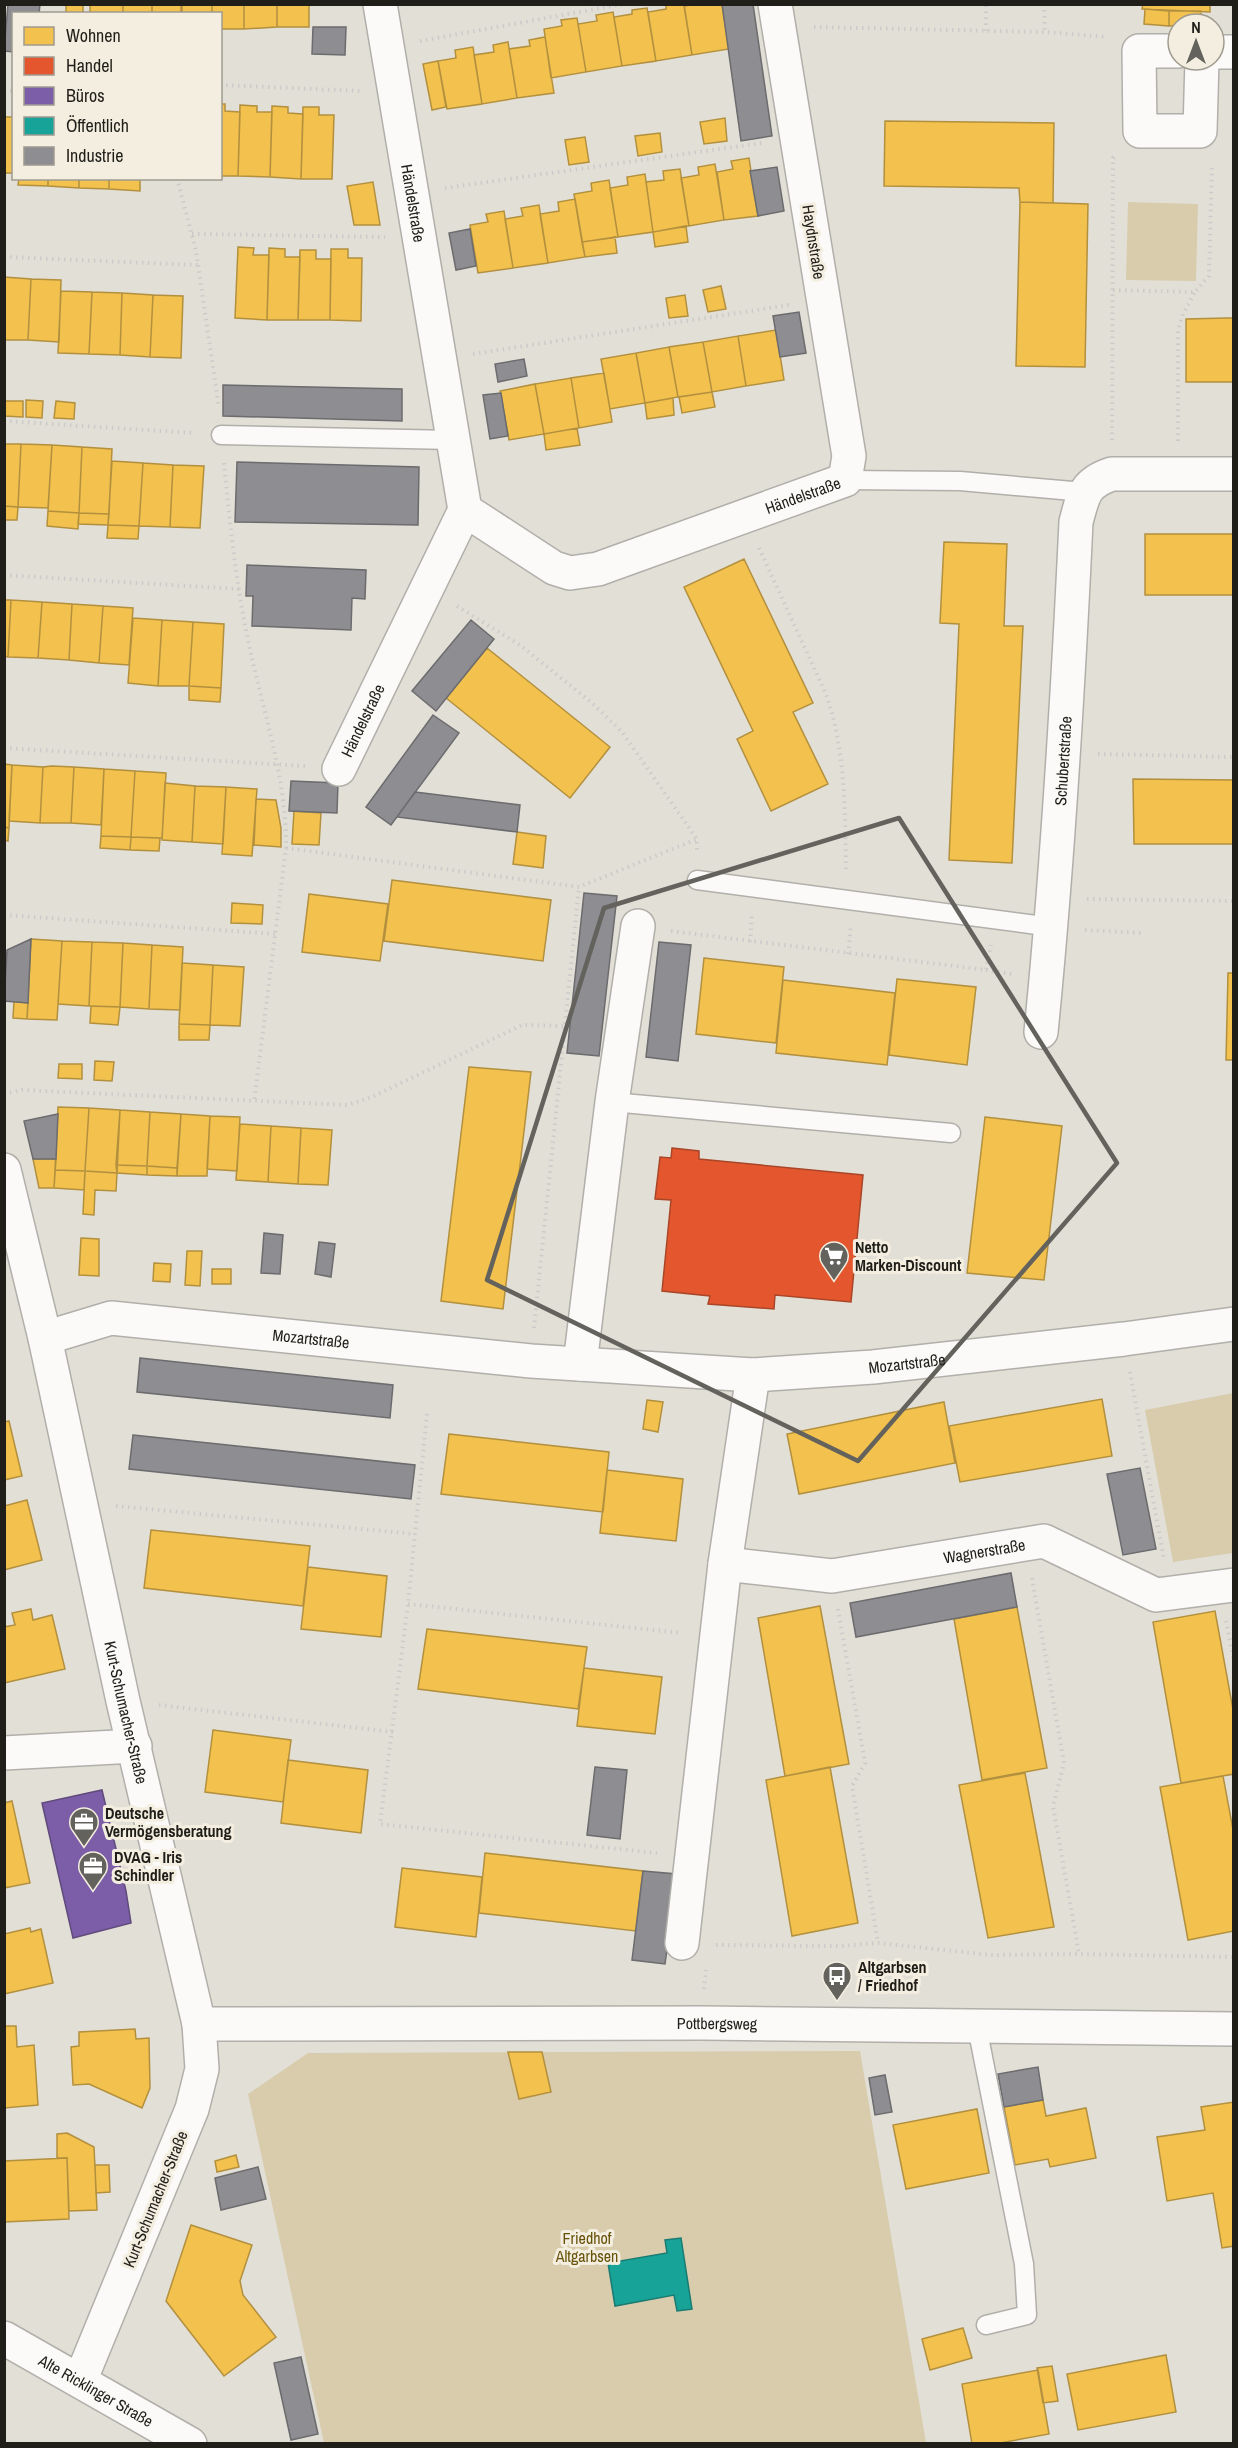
<svg xmlns="http://www.w3.org/2000/svg" width="1238" height="2448" viewBox="0 0 1238 2448" font-family="'Archivo Narrow',sans-serif">
<style>
.green{fill:#d8ccac}
.homes{fill:#f2c14e;stroke:#b3903e;stroke-width:1.5}
.shops{fill:#e4572e;stroke:#a94628;stroke-width:1.5}
.offices{fill:#7b5ea7;stroke:#604b7c;stroke-width:1.5}
.public{fill:#17a398;stroke:#1a7b72;stroke-width:1.5}
.industry{fill:#8d8d92;stroke:#6c6c6e;stroke-width:1.5}
.lines{fill:none;stroke-linecap:round;stroke-linejoin:round}
.service-casing{stroke:#b1afa9;stroke-width:21}
.minor-casing{stroke:#b1afa9;stroke-width:36}
.secondary-casing{stroke:#b1afa9;stroke-width:36}
.path{stroke:#cccbc9;stroke-width:4;stroke-dasharray:1.5 4.5;stroke-linecap:butt}
.service{stroke:#fbfaf9;stroke-width:18}
.minor{stroke:#fbfaf9;stroke-width:33}
.secondary{stroke:#fbfaf9;stroke-width:33}
.marked{fill:none;stroke:#64625c;stroke-width:4.5;stroke-linejoin:round}
.labels{text-anchor:middle;dominant-baseline:central;stroke-width:6;stroke-linejoin:round;paint-order:stroke}
.street-label{font-size:16px;fill:#201e19;stroke:#f3eee0}
.poi-label{font-size:16px;font-weight:bold;fill:#201e19;stroke:#f3eee0;text-anchor:start}
.park-label{font-size:16px;fill:#67520a;stroke:#f3eee0}
</style>
<rect width="100%" height="100%" fill="#e2dfd7"/>
<path class="green" d="M1128 202 1198 204 1196 281 1126 280Z
M1233 1393V1553L1173 1562 1145 1410Z
M860 2051 926 2443H324L248 2094 308 2053Z"/>
<path class="homes" d="M66 4H83V14H66Z
M90 4H123V14H90Z
M123 4H152V14H123Z
M152 4H181V14H152Z
M182 4H212V14H182Z
M212 4H244V29H220V14H212Z
M244 4H277V27L244 29Z
M277 4H309V27H277Z
M666 4H684L692 55 656 61 648 12 666 9Z
M697 4H722L729 49 692 55 684 6Z
M1143 4H1210V12L1142 9Z
M647 8 656 61 622 66 614 17 632 14V10Z
M1145 9 1169 11V26L1144 24Z
M1169 11H1201V24L1169 26Z
M613 12 622 66 586 72 578 24 597 21 596 15Z
M577 18 586 72 551 78 544 29 562 26 561 20Z
M545 37 554 93 517 98 509 49 530 46 529 40Z
M508 42 517 98 482 104 474 55 494 52 493 45Z
M473 47 482 104 447 109 438 61 456 58 455 50Z
M438 61 446 107 432 110 423 64Z
M220 104H225V111L240 112 238 176H220Z
M240 105 257 106V112H272L270 177 238 176Z
M272 106 288 107V113L303 114 301 179 270 177Z
M303 107H319V115H334L332 179H301Z
M4 117H14V173H4Z
M725 118 727 141 704 144 700 122Z
M885 121 1054 123 1053 203 1020 202 1019 188 884 186Z
M660 133 662 152 638 156 635 136Z
M585 137 589 162 569 165 565 140Z
M749 158 758 216 724 220 717 172 733 169 731 161Z
M715 164 724 220 689 226 681 178 699 175 698 167Z
M680 169 689 226 653 232 646 182 664 180 663 171Z
M645 174 653 232 618 237 610 188 628 185 627 177Z
M19 178H48V186L18 185Z
M48 178H79V188L48 186Z
M79 178H109V189L79 188Z
M109 178H140V191L109 189Z
M609 180 618 237 582 242 574 194 592 191 591 183Z
M373 182 380 225H354L347 186Z
M575 199 585 257 548 263 540 214 559 211 558 202Z
M1020 202 1088 204 1085 367 1016 366Z
M539 205 548 263 513 268 505 219 523 216 521 208Z
M504 211 513 268 478 273 470 225 488 222 486 214Z
M686 226 688 242 655 247 653 232Z
M615 237 617 253 585 257 582 242Z
M238 247 254 248 253 255H269L267 320 235 318Z
M269 248 285 249V257H300L298 320H267Z
M331 249H348V258H362L361 321 330 320Z
M300 250H316V259H331L330 320H298Z
M4 277 31 279 28 340H4Z
M31 279 61 280 59 342 28 340Z
M721 286 726 309 708 312 703 290Z
M61 291 92 292 89 354 58 353Z
M92 292 122 293 120 355 89 354Z
M122 293 153 295 150 357 120 355Z
M153 295 183 296 181 358 150 357Z
M685 295 688 316 669 318 666 298Z
M1227 318H1234V382H1186V319Z
M776 330 784 380 746 386 738 336Z
M738 336 746 386 712 392 703 342Z
M703 342 712 392 678 397 669 347Z
M669 347 678 397 645 403 636 353Z
M636 353 645 403 610 409 601 359Z
M604 373 612 422 579 428 571 378Z
M571 378 579 428 544 434 535 384Z
M535 384 544 434 509 440 500 391Z
M712 392 715 407 682 413 679 397Z
M673 398 674 415 647 419 645 403Z
M26 400 43 401 42 418 26 417Z
M4 401H23V417L4 416Z
M56 401 75 403 74 419 54 418Z
M577 428 580 445 546 450 544 434Z
M4 444H21L18 507 4 506Z
M21 444 52 445 48 508 18 507Z
M52 445 82 447 79 513 48 511Z
M82 447 112 449 109 514 79 513Z
M112 461 143 463 139 526 108 525Z
M143 463 173 465 170 527 139 526Z
M173 465 204 466 200 528 170 527Z
M4 506 18 507 17 520H4Z
M48 511 79 513 78 529 47 526Z
M79 513 109 514 108 525 78 524Z
M108 525 139 526 138 539 107 538Z
M1145 534H1234V595H1145Z
M944 542 1007 544 1004 626H1023L1012 863 949 860 959 624 940 623Z
M744 559 813 703 793 712 828 784 771 811 737 739 753 731 684 587Z
M4 600H11L8 657 4 656Z
M11 600 42 602 38 658 8 657Z
M42 602 72 604 69 660 38 658Z
M72 604 103 606 99 663 69 660Z
M103 606 133 608 129 665 99 663Z
M133 618 162 620 158 686 128 683Z
M162 620 193 622 189 686H158Z
M193 622 224 624 221 688 189 686Z
M487 648 610 747 570 798 446 698Z
M189 686 221 688 220 702 189 700Z
M4 764 12 765 9 828 4 827Z
M12 765 43 767 40 823 9 821Z
M52 766 74 767 71 823H40L43 767Z
M74 767 104 769 101 825 71 823Z
M104 769 135 771 131 837 101 836Z
M135 771 166 773 162 838 131 837Z
M1133 779 1234 780V844H1134Z
M165 783 195 786 192 842 162 840Z
M195 786 226 787 223 844 192 842Z
M226 787 257 789 252 856 222 854Z
M256 799 276 800 281 828V847L254 845Z
M294 811 321 813 319 845 292 844Z
M4 827 9 828 8 841 4 840Z
M517 832 546 836 543 868 513 864Z
M101 836 131 837 130 850 100 848Z
M131 837 160 838 159 851 130 850Z
M392 880 551 900 543 961 384 941Z
M309 894 388 904 380 961 302 952Z
M232 903 263 905 262 924 231 923Z
M31 939 62 941 57 1020 27 1019Z
M62 941 92 942 89 1006 58 1004Z
M92 942 123 943 120 1007 89 1006Z
M123 943 152 945 149 1009 120 1007Z
M152 945 183 947 180 1010 149 1009Z
M704 958 784 967 776 1043 696 1034Z
M182 963 213 965 210 1025 179 1024Z
M213 965 244 967 240 1026 210 1025Z
M1228 973H1234V1060H1226Z
M897 979 976 987 967 1065 889 1055Z
M783 980 895 993 887 1065 776 1053Z
M14 1001 28 1003 27 1019 13 1018Z
M91 1006 120 1007 118 1025 90 1023Z
M179 1024 210 1025 209 1040H179Z
M95 1061 114 1062 112 1081 94 1080Z
M59 1064H82V1079L58 1078Z
M469 1067 531 1072 503 1309 441 1301Z
M58 1107 89 1108 85 1171 55 1170Z
M89 1108 120 1110 117 1173 85 1171Z
M120 1110 150 1112 147 1166 116 1165Z
M150 1112 181 1114 177 1168 147 1166Z
M181 1114 210 1116 207 1176H177Z
M210 1116 240 1117 237 1171 207 1169Z
M985 1117 1062 1126 1044 1280 967 1273Z
M240 1124 271 1126 268 1182 236 1180Z
M271 1126 301 1128 298 1184 268 1182Z
M301 1128 332 1130 328 1185 298 1184Z
M33 1159H56L54 1188H39Z
M116 1165 147 1166V1175L117 1173Z
M147 1166 177 1168V1176L147 1175Z
M55 1170 85 1171 84 1190 54 1188Z
M85 1171 117 1173 116 1191 95 1190 94 1215 83 1214Z
M81 1238 99 1239V1276L79 1275Z
M187 1251H202L200 1286 185 1285Z
M154 1263 171 1264 170 1282 153 1281Z
M212 1269H231V1284H212Z
M1102 1399 1112 1456 960 1482 949 1426Z
M647 1400 663 1402 658 1432 643 1429Z
M944 1402 955 1463 799 1494 787 1434Z
M9 1421 22 1476 4 1480V1422Z
M449 1434 609 1452 603 1512 441 1494Z
M607 1470 683 1479 676 1541 600 1533Z
M27 1500 42 1560 4 1570V1506Z
M151 1530 310 1546 303 1606 144 1588Z
M308 1567 387 1576 381 1637 301 1629Z
M820 1606 849 1764 785 1776 758 1618Z
M1017 1607 1047 1768 982 1780 954 1619Z
M31 1609 33 1620 52 1615 65 1669 4 1683V1627L15 1625 12 1613Z
M1215 1611 1234 1715V1774L1181 1783 1153 1622Z
M427 1629 587 1647 578 1709 418 1689Z
M584 1668 662 1677 655 1734 577 1726Z
M213 1730 291 1740 283 1802 205 1792Z
M288 1760 368 1770 361 1833 281 1823Z
M830 1767 858 1923 792 1936 766 1780Z
M1025 1773 1054 1927 988 1938 959 1785Z
M1223 1776 1234 1835V1931L1188 1940 1160 1787Z
M12 1801 30 1883 4 1888V1803Z
M485 1853 643 1871 636 1931 479 1913Z
M402 1868 482 1877 476 1937 395 1927Z
M30 1928 31 1932 41 1929 53 1983 4 1994V1934Z
M4 2026H16L17 2047 34 2045 38 2105 4 2108Z
M135 2029 136 2039 149 2038 150 2088 142 2108 89 2084 73 2085 71 2047 79 2046V2032Z
M508 2052H542L551 2092 519 2099Z
M1043 2100 1046 2116 1086 2108 1096 2158 1050 2167 1048 2159 1015 2165 1004 2107Z
M1234 2102V2246L1222 2248 1213 2193 1167 2201 1157 2137 1205 2130 1201 2107Z
M977 2109 989 2173 906 2189 893 2125Z
M67 2133 94 2147 97 2210 69 2211 67 2158H57V2134Z
M236 2155 239 2167 217 2172 215 2161Z
M67 2158 69 2219 4 2222V2161Z
M95 2165H109L110 2192 96 2193Z
M191 2225 252 2245 240 2281 243 2295 276 2337 224 2376 166 2301Z
M963 2328 972 2358 930 2370 922 2339Z
M1166 2355 1176 2412 1078 2430 1067 2374Z
M1052 2366 1058 2401 1043 2403 1037 2368Z
M1038 2370 1049 2434 995 2444H972L962 2384Z"/>
<path class="shops" d="M672 1148 699 1151V1159L863 1175 851 1302 775 1295 774 1309 708 1304 710 1296 662 1291 671 1200 655 1199 660 1157 671 1158Z"/>
<path class="offices" d="M102 1790 126 1891 131 1923 73 1938 42 1803Z"/>
<path class="public" d="M681 2238 692 2309 677 2311 674 2295 615 2306 608 2263 667 2253 665 2240Z"/>
<path class="industry" d="M8 4H40L39 14H14V52L4 51Z
M722 4H753L772 136 741 141Z
M313 27H346L345 55 312 54Z
M777 167 784 211 758 216 750 171Z
M470 229 476 266 456 270 449 233Z
M799 312 806 353 780 357 773 316Z
M524 359 527 376 498 382 495 364Z
M223 385 402 389V421L223 416Z
M501 393 508 436 490 439 483 395Z
M237 462 419 467 418 525 235 522Z
M247 565 366 570 365 599 352 598 351 630 252 626 253 596H246Z
M471 620 494 639 436 711 412 691Z
M433 715 459 733 391 825 366 807Z
M291 781 338 783 337 813 289 811Z
M415 792 520 805 517 832 397 817Z
M584 893 617 896 599 1056 567 1053Z
M31 939 28 1003 4 1001 7 950Z
M659 942 691 945 678 1061 646 1057Z
M58 1114 56 1159H33L24 1121Z
M264 1233 283 1235 280 1274 261 1273Z
M319 1242 335 1244 331 1277 315 1274Z
M140 1358 393 1385 390 1418 137 1392Z
M133 1435 415 1465 411 1499 129 1469Z
M1140 1468 1156 1549 1123 1555 1107 1474Z
M1011 1573 1017 1607 856 1637 850 1603Z
M595 1767 627 1770 620 1839 587 1835Z
M643 1871 677 1874 665 1964 632 1960Z
M1038 2067 1043 2100 1004 2107 998 2074Z
M885 2075 892 2112 875 2115 869 2078Z
M258 2167 266 2199 221 2210 215 2178Z
M301 2357 318 2434 291 2440 274 2363Z"/>
<g class="lines">
<g class="service-casing">
<path id="service" d="M221 435 453 440
M845 480 960 481 1084 492
M697 880 1052 927
M612 1102 951 1133
M977 2027 1024 2264 1027 2315 986 2325"/>
</g>
<g class="minor-casing">
<g id="minor">
<path id="s1" d="M380 4 465 510 554 568 570 573 598 569 845 480 849 456 775 4"/>
<path d="M1178 51H1139L1140 131H1200L1202 60"/>
<path d="M1214 52H1234"/>
<path id="s2" d="M339 769 465 510"/>
<path id="s3" d="M1041 1032C1058 862 1068 692 1076 522 1083 496 1084 483 1112 474H1234"/>
<path id="s4" d="M4 1170 45 1338 123 1701 199 2024 202 2069 192 2109 80 2381"/>
<path id="s5" d="M45 1338 111 1318 531 1361 753 1375 873 1367 1124 1339 1234 1324"/>
<path d="M580 1364 612 1102 638 926"/>
<path id="s6" d="M725 1564 832 1576 1044 1541 1156 1595 1234 1585"/>
<path d="M4 1753 135 1746"/>
<path d="M682 1943 725 1564 753 1375"/>
<path id="s7" d="M199 2024 702 2023 1234 2029"/>
</g>
</g>
<g class="secondary-casing">
<g id="secondary">
<path id="s8" d="M4 2338 190 2444"/>
</g>
</g>
<path class="path" d="M1044 4 1045 32
M814 27 1045 32 1107 37
M986 31V4
M420 41 623 4
M220 85 361 91
M4 91H14
M177 178 196 251 219 408
M445 188 762 143
M192 234 385 237
M4 257 198 265
M1113 290 1195 292 1209 276 1212 164
M473 354 789 305
M4 421 194 433
M1112 440 1113 158 1116 155
M1178 441V330L1183 314 1195 292
M224 463C230 527 237 591 251 654 265 716 287 784 286 848L254 1102
M759 548 826 694C846 751 845 812 846 872
M4 575 239 589
M457 606 520 645 592 703 622 732 697 839V852
M4 748 305 766
M1098 754 1234 757
M286 848 579 887 697 839
M1087 899 1234 901
M4 915 276 934
M1085 930 1141 933
M671 931 986 970 991 945
M750 942 752 915
M848 954 851 927
M986 970 1012 974
M4 1094 22 1090 347 1105 372 1097 522 1025 564 1026
M534 1328 579 887
M1130 1372 1164 1560
M427 1414 408 1604 380 1824 657 1853
M116 1506 415 1534
M1032 1578 1064 1763 1053 1806 1079 1954
M408 1604 682 1633
M838 1609 865 1763 852 1786 878 1943
M1226 1621 1234 1661
M159 1705 393 1732
M716 1945 840 1946 878 1943 992 1955 1079 1954 1234 1957
M704 1989 706 1970"/>
<use href="#service" class="service"/>
<use href="#minor" class="minor"/>
<use href="#secondary" class="secondary"/>
</g>
<path class="marked" d="M899 818 1117 1163 858 1461 487 1280 604 908Z"/>
<defs>
<g id="supermarket-pin" transform="scale(1.5)"><path d="M0 17L-7.5 6A9.5 9.5 0 1 1 7.5 6Z" fill="#64625c" stroke="#f3eee0"/><path d="M-6-5.5h2.5l.6 2H6L4.5 2H-2.5L-4.4-4H-6ZM-1.5 3.2a1.3 1.3 0 1 0 .1 0ZM3 3.2a1.3 1.3 0 1 0 .1 0Z" fill="#fff"/></g>
<g id="office-pin" transform="scale(1.5)"><path d="M0 17L-7.5 6A9.5 9.5 0 1 1 7.5 6Z" fill="#64625c" stroke="#f3eee0"/><path d="M-6-3h4V-5.5h4V-3h4V5H-6ZM-1-4.5V-3h2v-1.5ZM-6 0V1H6V0Z" fill="#fff"/></g>
<g id="bus-pin" transform="scale(1.5)"><path d="M0 17L-7.5 6A9.5 9.5 0 1 1 7.5 6Z" fill="#64625c" stroke="#f3eee0"/><path d="M-5-6H5V4H4V6H2V4H-2V6H-4V4H-5ZM-3.5-4V0h7V-4ZM-3.5 1.2v1.5H-2V1.2ZM2 1.2v1.5H3.5V1.2Z" fill="#fff"/></g>
</defs>
<g fill-rule="evenodd">
<use href="#supermarket-pin" x="834" y="1256"/>
<use href="#office-pin" x="84" y="1822"/>
<use href="#office-pin" x="93" y="1866"/>
<use href="#bus-pin" x="837" y="1976"/>
</g>
<g class="labels">
<g class="street-label">
<text stroke="none"><textPath href="#s1" startOffset="202">Händelstraße</textPath></text>
<text transform="translate(814 242) rotate(81)">Haydnstraße</text>
<text stroke="none"><textPath href="#s1" startOffset="882">Händelstraße</textPath></text>
<text stroke="none"><textPath href="#s2" startOffset="54">Händelstraße</textPath></text>
<text stroke="none"><textPath href="#s3" startOffset="272">Schubertstraße</textPath></text>
<text stroke="none"><textPath href="#s5" startOffset="270">Mozartstraße</textPath></text>
<text stroke="none"><textPath href="#s5" startOffset="868">Mozartstraße</textPath></text>
<text stroke="none"><textPath href="#s6" startOffset="262">Wagnerstraße</textPath></text>
<text stroke="none"><textPath href="#s4" startOffset="556">Kurt-Schumacher-Straße</textPath></text>
<text stroke="none"><textPath href="#s7" startOffset="518">Pottbergsweg</textPath></text>
<text transform="translate(155 2199) rotate(-68)">Kurt-Schumacher-Straße</text>
<text stroke="none"><textPath href="#s8" startOffset="106">Alte Ricklinger Straße</textPath></text>
</g>
<g class="poi-label">
<text x="855" y="1247">Netto<tspan x="855" dy="18">Marken-Discount</tspan></text>
<text x="105" y="1813">Deutsche<tspan x="105" dy="18">Vermögensberatung</tspan></text>
<text x="114" y="1857">DVAG - Iris<tspan x="114" dy="18">Schindler</tspan></text>
<text x="858" y="1967">Altgarbsen<tspan x="858" dy="18">/ Friedhof</tspan></text>
</g>
<g class="park-label">
<text x="587" y="2238">Friedhof<tspan x="587" dy="18">Altgarbsen</tspan></text>
</g>
</g>
<rect width="1238" height="2448" fill="none" stroke="#201e19" stroke-width="12"/>
<rect x="12" y="12" width="210" height="168" fill="#f3eee0" stroke="#9f9b90" stroke-width="1.5"/>
<rect x="24" y="27" width="30" height="18" fill="#f2c14e" stroke="#9f9b90" stroke-width="1.5"/>
<text x="66" y="42" font-size="18" fill="#201e19">Wohnen</text>
<rect x="24" y="57" width="30" height="18" fill="#e4572e" stroke="#9f9b90" stroke-width="1.5"/>
<text x="66" y="72" font-size="18" fill="#201e19">Handel</text>
<rect x="24" y="87" width="30" height="18" fill="#7b5ea7" stroke="#9f9b90" stroke-width="1.5"/>
<text x="66" y="102" font-size="18" fill="#201e19">Büros</text>
<rect x="24" y="117" width="30" height="18" fill="#17a398" stroke="#9f9b90" stroke-width="1.5"/>
<text x="66" y="132" font-size="18" fill="#201e19">Öffentlich</text>
<rect x="24" y="147" width="30" height="18" fill="#8d8d92" stroke="#9f9b90" stroke-width="1.5"/>
<text x="66" y="162" font-size="18" fill="#201e19">Industrie</text>
<g transform="translate(1196 42)"><circle r="28" fill="#f3eee0" stroke="#9f9b90" stroke-width="1.5"/>
<path d="M0-4.5L10 22L0 15L-10 22Z" fill="#64625c"/>
<text y="-9" font-size="16" font-weight="bold" text-anchor="middle" fill="#201e19">N</text>
</g>
</svg>
